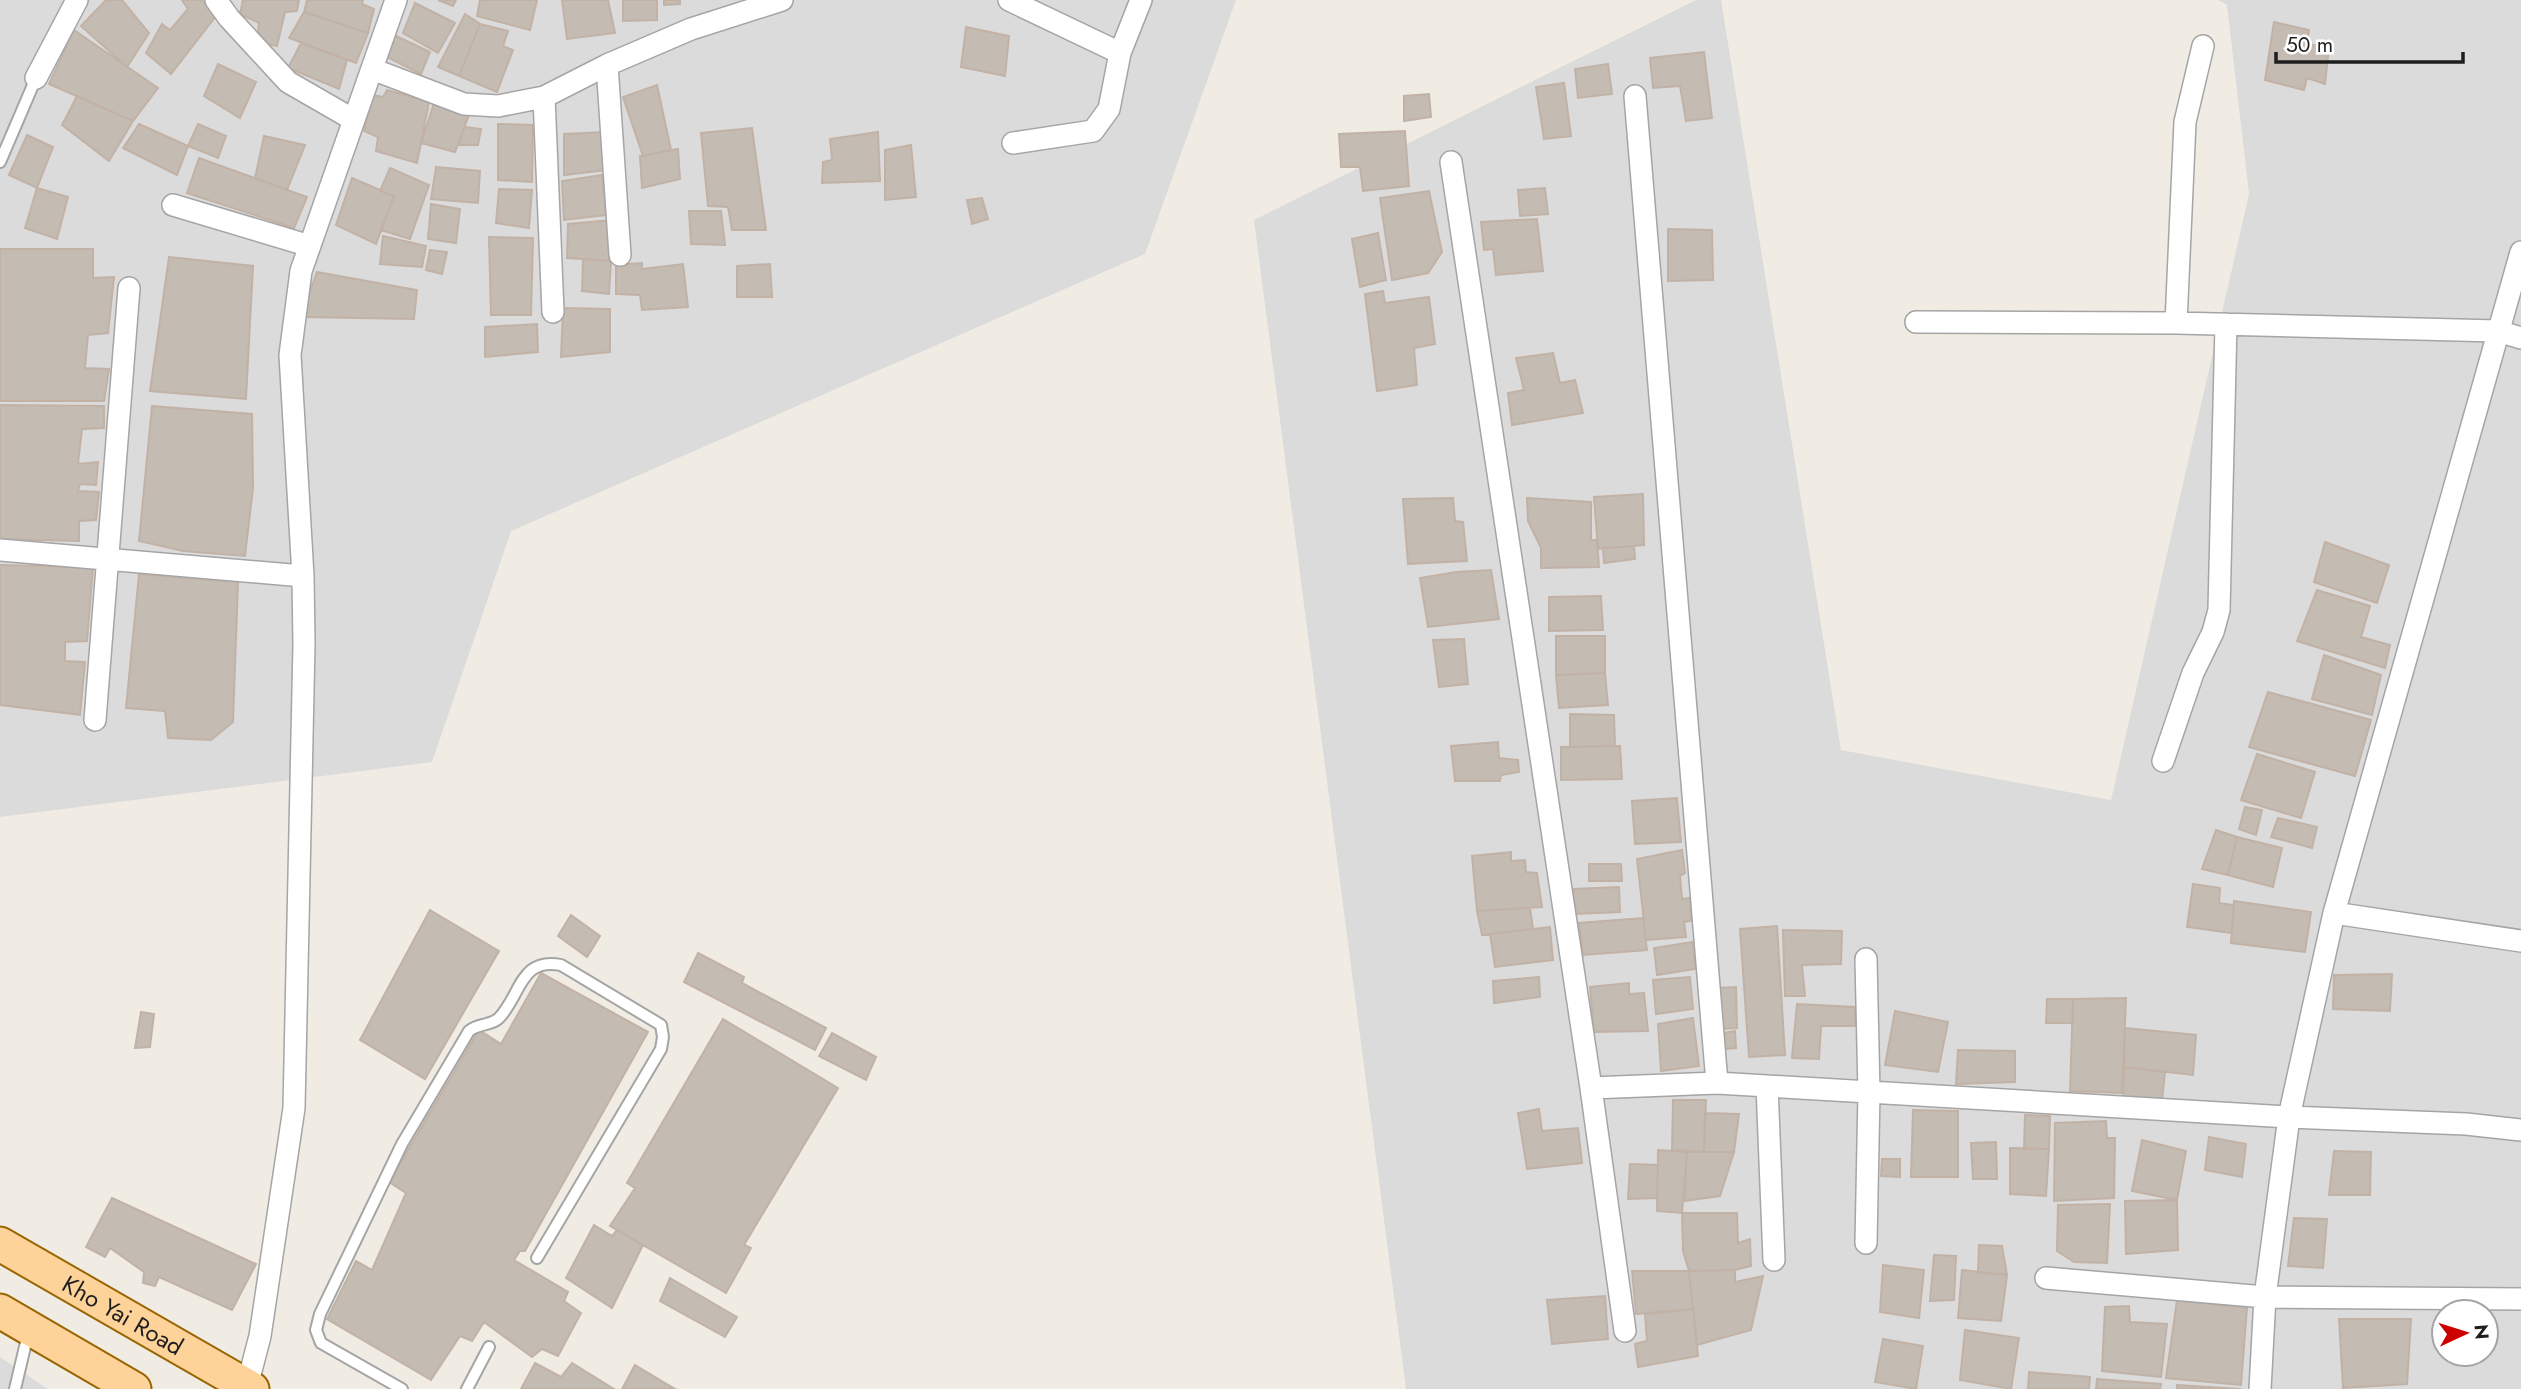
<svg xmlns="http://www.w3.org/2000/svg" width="2521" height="1389" viewBox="0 0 2521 1389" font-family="Jost,sans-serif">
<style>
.residential{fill:#dcdbdb;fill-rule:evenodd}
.building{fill:#c4bbb3;stroke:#c2b2a6;stroke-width:2}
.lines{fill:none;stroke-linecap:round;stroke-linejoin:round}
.lane-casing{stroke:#a5a5a5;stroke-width:14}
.street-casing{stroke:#a5a5a5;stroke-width:24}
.primary-casing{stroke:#996500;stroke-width:37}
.lane{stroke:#fff;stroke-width:10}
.street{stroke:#fff;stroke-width:21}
.primary{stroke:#fed39a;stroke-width:33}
.labels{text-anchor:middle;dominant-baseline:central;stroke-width:7;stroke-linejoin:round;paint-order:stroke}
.street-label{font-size:24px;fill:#1e1e1e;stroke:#fff}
</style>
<rect width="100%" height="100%" fill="#f0ece4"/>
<path class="residential" d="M0 0H1236L1145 254 511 531 432 762 0 817Z
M1696 0H1721L1841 750 2111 800 2249 194 2227 5 2218 0H2521V1389H1406L1254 220ZM2444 1312H2486V1354H2444Z
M0 1357 48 1389H0Z"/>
<path class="building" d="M106 0H122L149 33 127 67 81 26Z
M182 0H204L216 16 171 74 146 53 162 24 170 30 188 9Z
M243 0H299L297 11 285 12 277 46 257 42 259 23 240 14Z
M307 0H363L362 4 374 9 368 33 304 12Z
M438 0H456L453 6Z
M480 0H537L530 30 477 16Z
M562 0H608L615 33 567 39Z
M623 0H657V20L623 21Z
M664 0H680V4L664 5Z
M415 3 455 23 438 53 403 33Z
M304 12 368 33 356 63 289 38Z
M465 14 480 24 459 76 438 67Z
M2274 22 2309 30 2307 44 2329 48 2325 84 2307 78 2304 90 2265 80Z
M480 24 508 31 503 46 513 50 497 92 459 76Z
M966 27 1009 36 1005 76 961 67Z
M74 30 158 88 133 121 49 84Z
M394 35 430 52 421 74 383 55Z
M301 43 347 60 339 89 288 68Z
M1704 52 1712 118 1686 121 1680 86 1653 88 1650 58Z
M218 64 256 82 240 118 204 96Z
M1608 64 1612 94 1578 98 1575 69Z
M1564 83 1571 136 1544 139 1536 87Z
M657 85 671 150 643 156 623 97Z
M387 90 429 102 417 163 376 151 378 137 364 131 372 95 383 97Z
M1429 94 1431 117 1404 121V96Z
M77 96 133 121 109 161 62 125Z
M435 100 470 112 455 152 421 143Z
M139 124 188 146 177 175 123 148Z
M198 124 226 136 218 158 188 146Z
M498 124 533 125 532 182 498 180Z
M465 127 481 129 478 145H458Z
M752 128 766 230H732L728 207 708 206 701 133Z
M1405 131 1409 186 1363 191 1360 167H1341L1339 134Z
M604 132 606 170 564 175V134Z
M878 132 880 181 822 183 823 162 832 160 830 139Z
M27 135 53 147 37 188 9 175Z
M264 136 305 145 287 190 255 178Z
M911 145 916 197 885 200V150Z
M678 149 680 179 642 188 640 156Z
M199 158 307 197 294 228 187 193Z
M436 167 480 171 478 203 431 199Z
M390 168 429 185 410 239 381 230 394 196 380 191Z
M602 175 606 215 564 220 562 181Z
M352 178 394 196 376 244 336 225Z
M37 188 68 197 57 239 25 228Z
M1545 188 1548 214 1520 216 1518 190Z
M499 189 532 190 529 228 496 223Z
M1429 191 1442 252 1428 273 1392 280 1380 198Z
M982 198 988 219 972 224 967 200Z
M431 204 460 209 456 243 428 239Z
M689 211H721L725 245 691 244Z
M1537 219 1543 271 1496 275 1493 249 1484 250 1481 222Z
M611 220V261L567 258 568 224Z
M1668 229 1712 230 1713 280 1668 281Z
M1378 233 1386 280 1360 287 1352 239Z
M383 236 426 246 422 267 380 264Z
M489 237 533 238 531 315H491Z
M0 249H93V278L114 277 108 333 88 335 85 368 109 369 104 401H0Z
M430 250 447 252 442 274 426 270Z
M169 257 253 266 246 399 150 391Z
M583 259 611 261 609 294 582 291Z
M642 263V269L683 264 688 307 642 310 640 295 616 294V265Z
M770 264 772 297H737V266Z
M317 272 417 290 414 319 301 317Z
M1383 291 1385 303 1429 297 1435 344 1414 348 1417 385 1377 391 1365 294Z
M563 308 610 309V352L561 357Z
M537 324 538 352 485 357V327Z
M1553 353 1560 383 1575 380 1583 413 1512 425 1508 393 1524 390 1516 358Z
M0 405 104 406V428L82 429 78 464 98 462 96 485 80 484 78 491 99 492 96 520 79 521V541L0 539Z
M152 406 252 414 253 488 245 556 183 551 139 541Z
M1643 494 1644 545 1598 549 1594 497Z
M1453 498 1455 521 1463 522 1467 561 1408 564 1403 499Z
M1527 498 1591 502V540H1597L1599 567 1541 568V548L1528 521Z
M2325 542 2389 565 2377 603 2314 582Z
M1634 546 1635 559 1604 563 1603 548Z
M0 565 93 567 87 641 65 642V661L85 662 80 715 0 705Z
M1491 570 1499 619 1428 627 1420 578 1456 572Z
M139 574 238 582 233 722 211 740 168 738 165 711 126 708Z
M2317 590 2370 606 2361 637 2390 645 2385 668 2297 641Z
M1601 596 1603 630 1549 631V597Z
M1556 636H1605V673L1556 675Z
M1464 639 1468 684 1439 687 1433 640Z
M2324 655 2381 675 2372 715 2312 699Z
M1605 673 1608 705 1559 708 1556 675Z
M2268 692 2371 720 2355 776 2249 747Z
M1570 714 1614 715 1615 746 1570 747Z
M1498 742 1499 758 1518 760 1519 772 1501 775 1500 781H1455L1451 746Z
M1620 746 1622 779 1561 780V747Z
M2257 754 2315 772 2301 818 2241 800Z
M1677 798 1681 842 1635 844 1632 801Z
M2245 807 2262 810 2256 835 2239 829Z
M2278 818 2317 827 2312 848 2271 837Z
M2216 830 2237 837 2228 875 2202 869Z
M2237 837 2282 848 2273 887 2228 875Z
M1682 850 1685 873 1680 876 1682 899 1690 898 1691 921 1684 922 1686 937 1646 940 1637 859Z
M1511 852V861L1525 860 1526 872 1537 873 1542 907 1477 911 1472 856Z
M1589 864H1621L1622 881H1589Z
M2193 884 2220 888 2219 903 2234 905 2232 933 2187 927Z
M1619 887 1620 912 1575 914 1573 889Z
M2234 901 2311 912 2305 952 2231 943Z
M1530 908 1533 929 1482 935 1477 911Z
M430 910 499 951 425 1079 360 1040Z
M571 915 600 936 587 957 558 936Z
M1643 918 1647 950 1583 955 1579 923Z
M1777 926 1785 1055 1749 1057 1740 929Z
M1550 927 1553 960 1495 967 1490 934Z
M1783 930 1842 931 1841 964 1802 965 1805 996H1785Z
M1693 942 1695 969 1657 975 1654 948Z
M698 953 744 977 742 983 826 1028 815 1050 684 982Z
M541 973 648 1032 525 1251H520L514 1260 568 1292 564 1301 581 1313 558 1356 542 1349 532 1357 484 1322 472 1341 460 1336 431 1380 327 1319 356 1261 372 1270 406 1193 389 1182 479 1030 501 1044Z
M2392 974 2390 1011 2333 1009 2334 975Z
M1539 977 1540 997 1494 1003 1493 981Z
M1690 977 1693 1009 1656 1014 1653 980Z
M1629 983V994L1644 993 1648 1031 1594 1032 1590 987Z
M1736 987 1737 1028 1719 1029 1718 988Z
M2126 998 2122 1093 2070 1091 2073 999Z
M2047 999H2073V1023H2046Z
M1797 1004 1855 1007V1026H1821L1819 1059 1792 1058Z
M1895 1011 1948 1022 1938 1072 1885 1065Z
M141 1012 154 1014 150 1047 135 1048Z
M1693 1018 1699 1066 1661 1071 1658 1024Z
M723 1019 838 1088 744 1245 751 1248 726 1293 610 1226 635 1188 627 1183Z
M2125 1028 2196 1035 2193 1075 2124 1067Z
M1735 1031 1736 1048 1725 1049 1723 1033Z
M832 1033 876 1057 866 1080 819 1056Z
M1958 1050 2015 1051V1082L1956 1084Z
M2124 1067 2165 1072 2162 1100 2123 1098Z
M1673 1100H1706L1704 1152 1672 1150Z
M1539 1109 1542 1131 1578 1128 1582 1163 1527 1169 1518 1113Z
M1913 1110 1958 1111V1177H1911Z
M1705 1113 1739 1114 1734 1152H1704Z
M2025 1115 2050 1116 2049 1149H2024Z
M2106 1121 2107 1138H2115L2114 1198 2054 1201 2055 1123Z
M2209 1137 2246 1144 2242 1177 2205 1170Z
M2142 1140 2186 1151 2177 1200 2132 1191Z
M1996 1142 1997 1179H1973L1971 1143Z
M2010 1148 2049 1149 2046 1196 2010 1194Z
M1658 1150 1687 1152 1682 1213 1657 1211Z
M2334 1151 2371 1152 2370 1195H2329Z
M1687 1152H1734L1720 1196 1684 1201Z
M1882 1159H1900V1177L1881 1176Z
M1630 1164 1658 1165 1657 1198 1628 1199Z
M112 1198 256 1264 232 1310 159 1277 155 1286 143 1283 144 1272 110 1248 105 1257 86 1247Z
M2177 1200 2178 1250 2126 1254 2125 1201Z
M2110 1204 2107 1263 2074 1262 2057 1251 2058 1205Z
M1682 1213H1737L1738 1243 1750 1239 1751 1266 1735 1270 1689 1271 1683 1251Z
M2294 1218 2327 1219 2323 1268 2288 1266Z
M594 1225 612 1236 617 1230 643 1245 612 1308 566 1278Z
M1979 1245 2002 1246 2007 1275 1978 1272Z
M1934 1255 1956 1256 1954 1300 1930 1301Z
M1883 1265 1924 1270 1919 1318 1880 1312Z
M1735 1270V1282L1763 1276 1751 1330 1697 1345 1689 1271Z
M1962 1270 2007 1275 2001 1321 1958 1318Z
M1632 1271H1689L1693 1309 1636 1314Z
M670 1278 737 1317 725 1337 660 1301Z
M1605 1296 1608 1339 1552 1344 1547 1300Z
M2177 1300 2247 1308 2241 1385 2166 1378Z
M2129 1306 2130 1322 2167 1324 2161 1377 2102 1371 2105 1307Z
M1693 1309 1698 1356 1638 1367 1635 1344 1647 1341 1645 1314Z
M2339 1319H2411L2407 1384 2343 1388Z
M1965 1330 2019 1338 2011 1389 1960 1380Z
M1883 1339 1923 1346 1916 1389 1875 1382Z
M535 1363 561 1377 572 1363 614 1389H521Z
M635 1365 675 1389H622Z
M2029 1372 2090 1377 2089 1389H2028Z
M2097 1379 2161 1384 2160 1389H2096Z
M2177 1385 2241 1389H2177Z"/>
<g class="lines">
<g class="lane-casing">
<path id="lane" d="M0 162 36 78
M15 1389 28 1334
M402 1389 321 1343 316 1330 320 1314 402 1144 469 1031C478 1023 491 1026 499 1018 521 995 520 957 561 965L661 1025 663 1037 661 1049 537 1258
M467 1389 489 1347"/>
</g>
<g class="street-casing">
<path id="street" d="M216 0 229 18 288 82 354 120
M1009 0 1120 53
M607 65 620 255
M372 69 464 104 498 106 544 97 607 65 691 29 782 0
M36 78 77 0
M1635 96 1717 1083 2289 1117 2466 1124 2521 1130
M544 97 553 312
M1013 143 1093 131 1109 109 1120 53 1141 0
M1451 162 1591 1088 1717 1083
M173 205 310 246
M1916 322 2176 323 2498 331 2521 338
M2176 323 2185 122 2203 46
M0 550 303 576
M95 720 129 288
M2163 761 2193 673 2213 632 2219 610 2226 324
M2334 913 2521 941
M1866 959 1869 1092 1866 1243
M1767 1086 1774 1260
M1591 1088 1625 1331
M2046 1278 2265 1297 2521 1299
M247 1386 260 1336 294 1108 304 644 303 576 290 355 301 271 396 0
M2260 1389 2265 1297 2289 1117 2334 913 2521 252"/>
</g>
<g class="primary-casing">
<g id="primary">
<path id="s1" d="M0 1244 252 1389"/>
<path d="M0 1311 134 1389"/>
</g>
</g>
<use href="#lane" class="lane"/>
<use href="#street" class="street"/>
<use href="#primary" class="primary"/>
</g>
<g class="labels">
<g class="street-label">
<text stroke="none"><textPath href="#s1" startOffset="142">Kho Yai Road</textPath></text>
</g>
</g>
<g transform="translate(2465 1333) rotate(86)"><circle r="33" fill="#ffffff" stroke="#a5a5a5" stroke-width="2"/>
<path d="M0-5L12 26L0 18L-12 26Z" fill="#cd0001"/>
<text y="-10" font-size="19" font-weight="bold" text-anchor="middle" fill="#1e1e1e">N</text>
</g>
<path d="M2276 52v10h187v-10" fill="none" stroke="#1e1e1e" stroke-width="3.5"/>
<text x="2286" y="52" font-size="21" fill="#1e1e1e" stroke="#ffffff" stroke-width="5" paint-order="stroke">50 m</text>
</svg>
